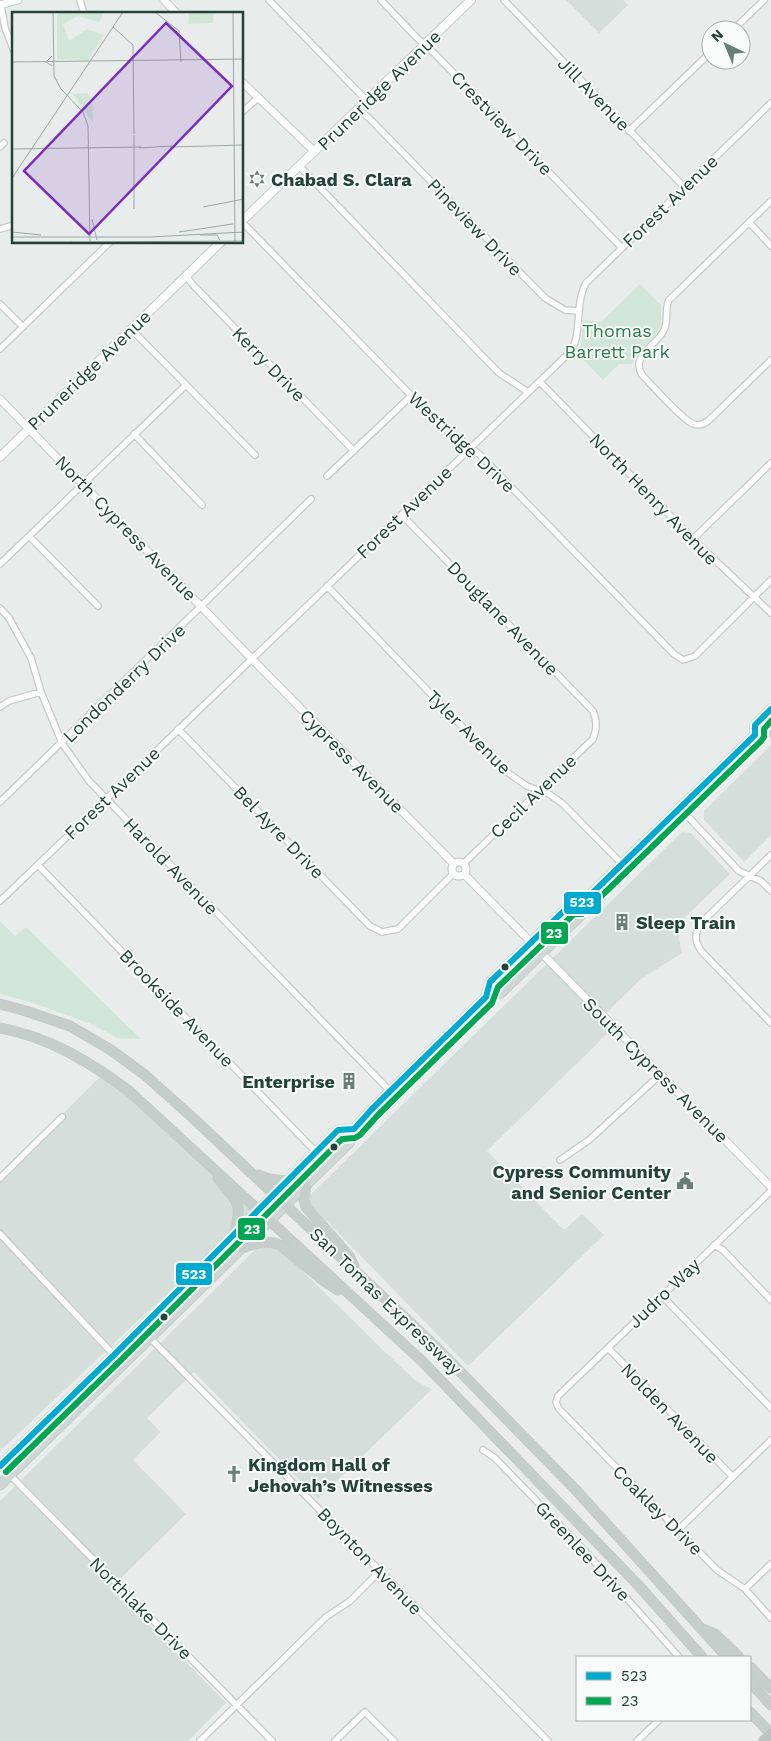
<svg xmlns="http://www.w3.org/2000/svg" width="771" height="1741" viewBox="0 0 771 1741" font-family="'Work Sans',sans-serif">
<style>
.built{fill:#d6dedb}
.green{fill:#d1e6d8}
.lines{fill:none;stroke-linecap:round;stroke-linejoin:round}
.minor-casing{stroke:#c5cac8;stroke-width:8}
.tertiary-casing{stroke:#c5cac8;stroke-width:9}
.secondary-casing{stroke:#c3cbc8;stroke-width:10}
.primary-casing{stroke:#c3ccc9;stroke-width:11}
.trunk-casing{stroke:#c3ccc9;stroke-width:11}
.motorway-casing{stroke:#c3ccc9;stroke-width:12}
.minor{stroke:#fcfcfc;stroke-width:5.5}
.tertiary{stroke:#fcfcfc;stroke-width:7}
.secondary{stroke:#fcfcfc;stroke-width:8}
.primary{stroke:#cfd7d5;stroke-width:9}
.trunk{stroke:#c6cecc;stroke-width:9}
.motorway{stroke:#bcc4c2;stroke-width:10}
.bus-1-casing{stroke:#f7fbf9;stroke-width:10}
.bus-2-casing{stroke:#f7fbf9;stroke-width:10}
.bus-1{stroke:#00a9ce;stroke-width:6}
.bus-2{stroke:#00a651;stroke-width:6}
.bus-dot{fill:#24423a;stroke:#f7fbf9;stroke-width:2}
.labels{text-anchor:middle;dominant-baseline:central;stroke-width:4;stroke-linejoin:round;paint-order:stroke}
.street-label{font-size:18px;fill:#24423a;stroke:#f7fbf9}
.poi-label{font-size:18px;font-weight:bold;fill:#24423a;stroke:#f7fbf9;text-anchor:start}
.park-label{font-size:18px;fill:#2d7a4b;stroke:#f7fbf9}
.inset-road{fill:none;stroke:#9aa9a4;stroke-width:1}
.view{fill:#7b2cbf;fill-opacity:0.15;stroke:#7b2cbf;stroke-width:2.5}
.inset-edge{fill:none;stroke:#24423a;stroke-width:2.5}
.line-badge{stroke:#f7fbf9;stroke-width:2}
.badge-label{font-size:14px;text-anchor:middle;font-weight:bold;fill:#fff}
</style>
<rect width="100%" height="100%" fill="#e8edeb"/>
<path class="built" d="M566 0H623L628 5 599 33Z
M771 745V835L744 862 704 820V811Z
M682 832 691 833 730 874 677 925 681 928 679 939 682 953 641 979 599 1020 609 1032 487 1151 564 1230 582 1214 604 1235 468 1366 310 1204V1195Z
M105 1072 255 1210 0 1451V1176Z
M268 1237 385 1352 416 1381 432 1389 318 1499 194 1372 147 1418 161 1432 133 1460 186 1514 112 1587 226 1703 188 1741H0V1501Z"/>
<path class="green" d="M640 284 661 305C660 313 663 321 659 329 652 343 635 347 633 364H619L603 380 577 353 581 346 583 320 601 322Z
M0 921 15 936 26 927 141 1039 117 1038 94 1025 36 1004 0 994Z"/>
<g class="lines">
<g class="minor-casing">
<path id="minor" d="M80 0 84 14
M269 0 367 101
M381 0 416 37 435 54 622 248
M504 0 684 187
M1 5 5 28 14 51
M733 30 764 0
M358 109 369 118 545 298 565 310 578 311
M242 112 258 98
M629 131 711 52
M0 147 4 143
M299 166 499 373 528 392
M771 201 669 300C664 310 669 320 664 330 657 346 630 354 642 375 652 385 683 421 694 424 699 426 704 424 708 421L771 360
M242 222 439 424 479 454 674 654 683 660 695 656 771 580
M749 222 771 246
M0 229 14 225
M186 276 194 286 354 451
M0 304 23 327
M131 329 255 455
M0 349 110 242
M540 382 698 544 771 613
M134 434 202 505
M327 476 411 396
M402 515 593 711C597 721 597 728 593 739L463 864
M29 536 98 606
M693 539 771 463
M0 564 186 385
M327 586 504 770 527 786 549 794 563 804 622 864
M0 608 9 618 31 658 41 692 62 743 89 781 390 1091
M0 707 9 701 41 692
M178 729 370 926 382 932 398 929 453 874
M0 802 311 499
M680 808 739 871 761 881 771 891
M771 855 702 922C694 932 694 943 703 953L771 1023
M38 865 316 1152
M0 901C190 719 380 536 569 353 583 339 574 304 586 283L771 103
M560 1160 589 1140 661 1074
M0 1178 62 1117
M771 1191 558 1396 556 1402 559 1409 717 1570 745 1589 771 1618
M0 1234 114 1355
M714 1245 723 1250 771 1300
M662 1296 771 1408
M150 1338 548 1741
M608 1348 733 1477
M483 1450 495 1458 582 1548 679 1657
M10 1475 272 1741
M678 1530 771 1440
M745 1589 771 1564
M200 1741 326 1617 350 1601 380 1571
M335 1741 365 1712 394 1741
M637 1741 659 1720"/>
</g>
<g class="tertiary-casing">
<path id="tertiary" d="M164 0 177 14
M0 5 18 0
M242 82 315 152
M0 399 251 658 454 864
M452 869a7 7 0 1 1 14 0a7 7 0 1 1-14 0Z
M464 874 771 1187"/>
</g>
<g class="secondary-casing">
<path id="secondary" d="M242 221 471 0
M0 457 221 242"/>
</g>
<g class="primary-casing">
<path id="primary" d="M755 735H764L771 729
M486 997 490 982 570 905H580L755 735V725L771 709
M0 1466 114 1355 338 1130 354 1129
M10 1475V1466L16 1458 17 1449
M0 1485 350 1142 354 1129 372 1109 486 997 501 993 581 915 580 905"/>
</g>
<g class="trunk-casing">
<path id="trunk" d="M0 1004 26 1011 70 1026 111 1050 145 1075 193 1118 436 1347 575 1489 727 1657
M0 1028C49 1037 90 1062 129 1091L423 1362 639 1586 702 1657
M258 1175 269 1179 286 1181
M218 1178C236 1202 243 1200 235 1232
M306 1185 304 1200 306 1207 349 1256 354 1266
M242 1248C256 1243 266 1239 280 1245L324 1281 338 1290
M702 1629 715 1634 739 1657
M750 1667 771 1688
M750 1682 771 1705
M750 1712 771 1734"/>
</g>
<g class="motorway-casing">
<path id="motorway" d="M764 1741 771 1734"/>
</g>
<use href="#minor" class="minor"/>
<use href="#tertiary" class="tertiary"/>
<use href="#secondary" class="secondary"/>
<use href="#primary" class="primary"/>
<use href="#trunk" class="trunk"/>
<use href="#motorway" class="motorway"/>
<g class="bus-1-casing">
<path id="bus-1" d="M0 1466 114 1355 338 1130 354 1129 372 1109 486 997 490 982 570 905H580L755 735V725L771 709"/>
</g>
<g class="bus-2-casing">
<path id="bus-2" d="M6 1472 120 1361 342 1139 355 1138 360 1135 378 1115 492 1003 498 987 574 914H582L586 911 761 741 764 737V729L771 721"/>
</g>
<use href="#bus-1" class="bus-1"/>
<use href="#bus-2" class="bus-2"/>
</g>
<defs>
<g id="synagogue-bare" transform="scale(1.35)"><path d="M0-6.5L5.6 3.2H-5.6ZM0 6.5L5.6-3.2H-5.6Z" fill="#697e78" stroke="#f7fbf9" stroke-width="2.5" paint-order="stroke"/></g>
<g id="building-bare" transform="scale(1.35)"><path d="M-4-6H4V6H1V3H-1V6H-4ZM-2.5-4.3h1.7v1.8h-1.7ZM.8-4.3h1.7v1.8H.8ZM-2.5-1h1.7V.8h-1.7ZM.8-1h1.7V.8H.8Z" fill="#697e78" stroke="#f7fbf9" stroke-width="2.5" paint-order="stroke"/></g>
<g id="civic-bare" transform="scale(1.35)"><path d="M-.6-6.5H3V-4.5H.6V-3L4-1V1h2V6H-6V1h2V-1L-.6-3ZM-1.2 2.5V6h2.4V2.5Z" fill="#697e78" stroke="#f7fbf9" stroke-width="2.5" paint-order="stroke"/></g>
<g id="church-bare" transform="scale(1.35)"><path d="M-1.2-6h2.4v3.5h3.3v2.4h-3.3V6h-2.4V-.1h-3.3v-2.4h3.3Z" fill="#697e78" stroke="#f7fbf9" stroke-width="2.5" paint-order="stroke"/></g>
</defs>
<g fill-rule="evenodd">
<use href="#synagogue-bare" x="257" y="179"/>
<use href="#building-bare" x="622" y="922"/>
<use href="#building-bare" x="349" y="1081"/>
<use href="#civic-bare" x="685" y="1181"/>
<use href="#church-bare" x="234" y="1474"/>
</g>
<g class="bus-dot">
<circle cx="505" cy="967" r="4.5"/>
<circle cx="334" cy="1147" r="4.5"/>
<circle cx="164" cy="1317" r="4.5"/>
</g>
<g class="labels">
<g class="street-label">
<text transform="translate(379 90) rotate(-44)">Pruneridge Avenue</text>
<text transform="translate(594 94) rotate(46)">Jill Avenue</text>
<text transform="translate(502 123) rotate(46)">Crestview Drive</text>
<text transform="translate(670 201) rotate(-44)">Forest Avenue</text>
<text transform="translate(475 227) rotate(46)">Pineview Drive</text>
<text transform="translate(269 364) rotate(46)">Kerry Drive</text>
<text transform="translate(89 370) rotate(-44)">Pruneridge Avenue</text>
<text transform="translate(462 442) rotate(43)">Westridge Drive</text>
<text transform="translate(654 499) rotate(46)">North Henry Avenue</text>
<text transform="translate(404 512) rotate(-44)">Forest Avenue</text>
<text transform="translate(126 528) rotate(46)">North Cypress Avenue</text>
<text transform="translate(503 618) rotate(46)">Douglane Avenue</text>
<text transform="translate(124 683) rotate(-44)">Londonderry Drive</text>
<text transform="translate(469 732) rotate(45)">Tyler Avenue</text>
<text transform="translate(352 761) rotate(45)">Cypress Avenue</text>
<text transform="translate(112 793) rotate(-44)">Forest Avenue</text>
<text transform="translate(533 796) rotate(-44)">Cecil Avenue</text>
<text transform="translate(279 832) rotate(46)">Bel Ayre Drive</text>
<text transform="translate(171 866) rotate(46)">Harold Avenue</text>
<text transform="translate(177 1008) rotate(46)">Brookside Avenue</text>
<text transform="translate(656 1070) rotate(45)">South Cypress Avenue</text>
<text transform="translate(664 1293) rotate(-44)">Judro Way</text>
<text transform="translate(386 1301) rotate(44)">San Tomas Expressway</text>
<text transform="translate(670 1413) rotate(46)">Nolden Avenue</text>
<text transform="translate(658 1510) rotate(45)">Coakley Drive</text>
<text transform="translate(583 1551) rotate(47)">Greenlee Drive</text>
<text transform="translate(370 1561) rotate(46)">Boynton Avenue</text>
<text transform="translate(141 1608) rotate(45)">Northlake Drive</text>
</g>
<g class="poi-label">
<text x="271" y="179">Chabad S. Clara</text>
<text x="636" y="922">Sleep Train</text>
<text x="335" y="1081" text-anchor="end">Enterprise</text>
<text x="671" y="1171" text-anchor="end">Cypress Community<tspan x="671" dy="21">and Senior Center</tspan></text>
<text x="248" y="1464">Kingdom Hall of<tspan x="248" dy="21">Jehovah’s Witnesses</tspan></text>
</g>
<g class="park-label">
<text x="617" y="330">Thomas<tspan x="617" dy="21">Barrett Park</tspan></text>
</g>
</g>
<g transform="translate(12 12)">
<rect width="231" height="231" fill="#e8edeb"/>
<path d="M50 0H88L91 3 87 10 66 4 51 12 57 29 75 17 92 23 76 48 45 47V3ZM177 0H202L201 11 176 12ZM76 81 79 87 75 89 81 92V111L61 82Z" fill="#d1e6d8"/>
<path class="inset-road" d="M41 0 42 64 49 77 71 100 76 114 78 231M143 0 167 19 169 50M221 0 223 231M101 15 121 33 122 122M0 50 232 47M40 54 34 50 40 44M122 123V197M158 135 232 133M127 136 160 134M1 137 129 135M0 166 111 0M191 195 232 187M80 207 85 228M0 220 29 223M167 220 221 212M188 223H205L208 228M0 225H138L232 220M0 230H60M59 230 232 229"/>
<path class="view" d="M154 11 220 74 77 222 12 159Z"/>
<rect width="231" height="231" class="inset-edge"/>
</g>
<g class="line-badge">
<rect x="563" y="891" width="39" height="24" rx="5" fill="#00a9ce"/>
<rect x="540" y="921" width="29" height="24" rx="5" fill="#00a651"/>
<rect x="237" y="1217" width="29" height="24" rx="5" fill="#00a651"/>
<rect x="175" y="1262" width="38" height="24" rx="5" fill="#00a9ce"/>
</g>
<g class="badge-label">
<text x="582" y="907">523</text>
<text x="554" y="938">23</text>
<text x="252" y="1234">23</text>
<text x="194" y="1279">523</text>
</g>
<rect x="576" y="1656" width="175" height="65" fill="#f7fbf9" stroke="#a3b1ad"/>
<rect x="586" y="1672" width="25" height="8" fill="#00a9ce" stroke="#a3b1ad"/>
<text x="621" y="1681" font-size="15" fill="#24423a">523</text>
<rect x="586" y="1697" width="25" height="8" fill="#00a651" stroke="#a3b1ad"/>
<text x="621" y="1706" font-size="15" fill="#24423a">23</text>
<g transform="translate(726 45) rotate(316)"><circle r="24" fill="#f7fbf9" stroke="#a3b1ad"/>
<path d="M0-4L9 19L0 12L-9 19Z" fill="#697e78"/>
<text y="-8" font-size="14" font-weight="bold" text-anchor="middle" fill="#24423a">N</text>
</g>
</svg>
